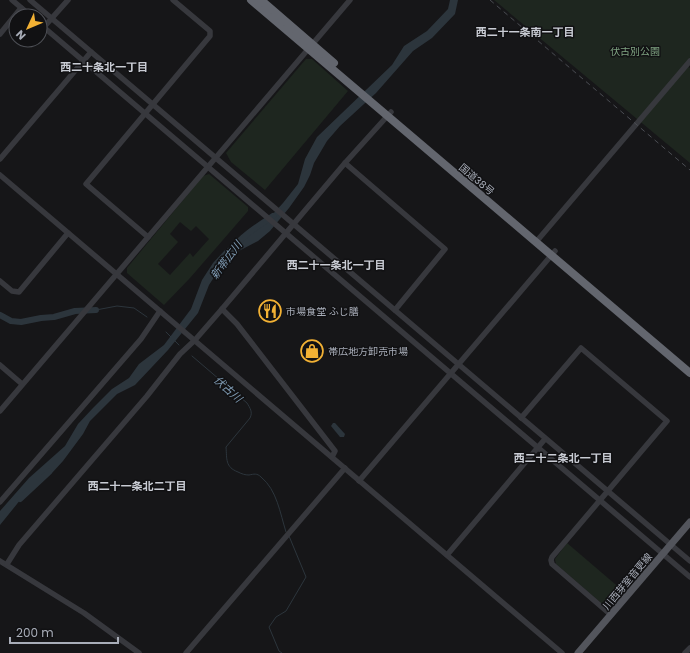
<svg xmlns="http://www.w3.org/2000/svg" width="690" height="653" font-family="Poppins,'Noto Sans JP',sans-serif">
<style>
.green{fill:#1e261f;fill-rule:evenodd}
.water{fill:#2c353c}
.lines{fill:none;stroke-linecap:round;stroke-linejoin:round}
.stream{stroke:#2c353c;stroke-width:1}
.river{stroke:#2c353c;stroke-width:6}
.minor{stroke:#37383d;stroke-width:5.5}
.major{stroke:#53555c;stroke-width:7}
.highway{stroke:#63666e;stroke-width:8}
.rail{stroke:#4a4c52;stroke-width:1;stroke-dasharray:5 4;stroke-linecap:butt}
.labels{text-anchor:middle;stroke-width:3;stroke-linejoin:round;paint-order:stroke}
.park-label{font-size:10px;fill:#7fa381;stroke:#111113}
.street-label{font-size:10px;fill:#a8adb8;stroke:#111113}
.poi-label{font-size:10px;fill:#a8adb8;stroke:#111113;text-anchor:start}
.neighbourhood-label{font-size:11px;font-weight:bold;fill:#c9ccd4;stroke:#111113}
.water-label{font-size:11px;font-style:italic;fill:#7f9bb3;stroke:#111113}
</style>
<rect width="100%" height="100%" fill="#161618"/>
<!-- green -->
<g class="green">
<path d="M 494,0 L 690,0 L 690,61 L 686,65 L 690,68 L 690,163 Z"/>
<path d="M 306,59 L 312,59 L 348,91 L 265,190 L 231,162 L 226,153 Z"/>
<path d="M 209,174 L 248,207 L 248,211 L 190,278 L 164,305 L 127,273 L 127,268 L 203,176 ZM 180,222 L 191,231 L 196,226 L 209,239 L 193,257 L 190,253 L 170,275 L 158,264 L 178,242 L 170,234 Z"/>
<path d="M 567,543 L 622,590 L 607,608 L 556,564 L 555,559 Z"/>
</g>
<!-- water -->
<g class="water">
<path d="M 450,0 L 458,0 L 455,14 L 432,38 L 413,51 L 376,93 L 340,126 L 327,141 L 314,163 L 310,175 L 304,187 L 289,208 L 270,231 L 258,241 L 237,252 L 220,268 L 209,285 L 198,313 L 168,350 L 135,385 L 117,394 L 90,421 L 83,434 L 63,461 L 52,473 L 34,483 L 0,525 L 0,511 L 29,478 L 65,446 L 78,424 L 93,408 L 112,389 L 129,378 L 139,364 L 164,345 L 191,309 L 202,280 L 213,263 L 225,250 L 261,227 L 283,203 L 298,184 L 305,159 L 317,137 L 392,65 L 404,46 L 427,31 L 448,9 Z"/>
<path d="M 333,423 L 335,423 L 345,434 L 344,437 L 340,437 L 331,426 Z"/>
</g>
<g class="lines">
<!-- stream -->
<g class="stream">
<path d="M 96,310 L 117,306 L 134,308 L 147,317"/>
<path d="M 166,332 L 171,337"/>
<path d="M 175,341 L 179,345"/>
<path d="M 192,356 L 247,403 C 250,408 253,412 250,418 L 226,447 C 227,459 225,467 238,472 C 242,474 245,475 249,475 C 254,474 257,473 261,477 C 277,490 280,513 286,532"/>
<path d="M 282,653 L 279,651 L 269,627 L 276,617 L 286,611 L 306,577 L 289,536"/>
</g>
<!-- river -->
<g class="river">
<path d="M 232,249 C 243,235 258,226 273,216"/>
<path d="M 0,315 L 11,321 L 21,322 L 41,318 L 54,317 L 75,311 L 96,310"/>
<path d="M 20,499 L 49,472"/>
</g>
<!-- minor -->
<g class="minor">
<path d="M 12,0 L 31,16"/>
<path d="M 30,0 L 690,561"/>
<path d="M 40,24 L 690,577"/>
<path d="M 44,27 L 68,0"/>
<path d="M 0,34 L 21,8"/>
<path d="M 0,159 L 91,52"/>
<path d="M 345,163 L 445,249 L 395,310"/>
<path d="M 0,175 L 562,653"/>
<path d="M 148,237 L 86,184 L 210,36 L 210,31 L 173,0"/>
<path d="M 536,242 L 690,61"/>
<path d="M 0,281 L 12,291 L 19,292 L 68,233"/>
<path d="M 222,309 L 237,324 L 335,451 L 332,457"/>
<path d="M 0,365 L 22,384"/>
<path d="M 0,411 L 350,0"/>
<path d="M 521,418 L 581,348 L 667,421 L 552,557 L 551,560 L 552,564 L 611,615"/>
<path d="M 359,481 L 555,251"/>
<path d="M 0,502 L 141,339 L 160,311"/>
<path d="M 447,555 L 545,439"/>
<path d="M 0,561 L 84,613 L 139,653"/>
<path d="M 7,564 L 19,545 L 147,396 L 180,354 L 195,340 L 222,309 L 345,163 L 391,112"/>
<path d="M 186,653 L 345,468"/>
<path d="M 685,653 L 690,648"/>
</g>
<!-- major -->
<path class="major" d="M 578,653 L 690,522"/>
<!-- highway -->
<g class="highway">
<path d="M 251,0 L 690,373"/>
<path d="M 261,0 L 334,63"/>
</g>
<!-- rail -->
<path class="rail" d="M 490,0 L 690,170"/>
</g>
<!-- icons -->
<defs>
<g id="restaurant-ring" transform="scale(1.15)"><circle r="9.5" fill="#111113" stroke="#f2b134" stroke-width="1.5"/><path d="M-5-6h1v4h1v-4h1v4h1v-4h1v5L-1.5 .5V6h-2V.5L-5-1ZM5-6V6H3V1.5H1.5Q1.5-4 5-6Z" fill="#f2b134"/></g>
<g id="shop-ring" transform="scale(1.15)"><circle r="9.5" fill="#111113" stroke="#f2b134" stroke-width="1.5"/><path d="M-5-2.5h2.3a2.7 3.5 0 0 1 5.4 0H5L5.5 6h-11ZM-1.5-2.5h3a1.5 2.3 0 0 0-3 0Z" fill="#f2b134"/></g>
</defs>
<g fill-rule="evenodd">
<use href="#restaurant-ring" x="270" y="311"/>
<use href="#shop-ring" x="312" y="351"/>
</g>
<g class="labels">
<!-- park labels -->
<g class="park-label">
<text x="635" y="55">伏古別公園</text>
</g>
<!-- street labels -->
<g class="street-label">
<text transform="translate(477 179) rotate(40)" y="4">国道38号</text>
<text transform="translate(627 581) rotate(-50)" y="4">川西芽室音更線</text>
</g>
<!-- poi labels -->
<g class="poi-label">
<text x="286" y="315">市場食堂 ふじ膳</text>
<text x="328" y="355">帯広地方卸売市場</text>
</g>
<!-- neighbourhood labels -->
<g class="neighbourhood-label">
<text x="525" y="36">西二十一条南一丁目</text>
<text x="104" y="71">西二十条北一丁目</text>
<text x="336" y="269">西二十一条北一丁目</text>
<text x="563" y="462">西二十二条北一丁目</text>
<text x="137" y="490">西二十一条北二丁目</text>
</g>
<!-- water labels -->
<g class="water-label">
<text transform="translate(226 260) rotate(-53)" y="4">新帯広川</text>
<text transform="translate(228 389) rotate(42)" y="4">伏古川</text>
</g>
</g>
<!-- north arrow -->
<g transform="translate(28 28) rotate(226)"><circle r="19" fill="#111113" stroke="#4d4f55"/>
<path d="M0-3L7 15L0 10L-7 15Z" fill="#f2b134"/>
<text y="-6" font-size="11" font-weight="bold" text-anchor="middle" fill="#a8adb8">N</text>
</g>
<!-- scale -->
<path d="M10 637v6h108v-6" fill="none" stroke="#a8adb8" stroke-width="2"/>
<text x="16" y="637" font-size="12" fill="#a8adb8" stroke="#111113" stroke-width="3" paint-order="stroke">200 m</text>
</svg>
